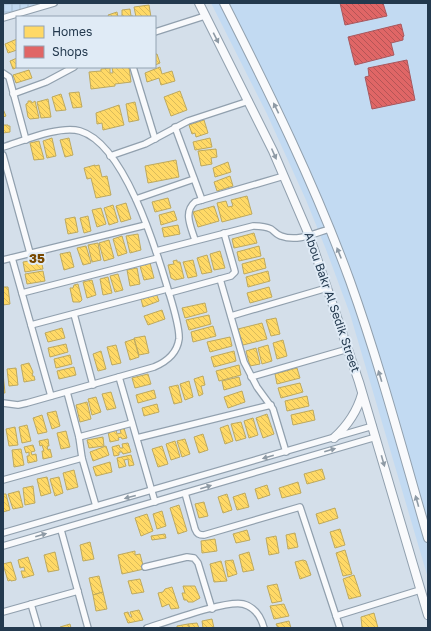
<svg xmlns="http://www.w3.org/2000/svg" width="431" height="631" font-family="'Golos Text',sans-serif">
<style>
.built{fill:#c2daf2}
.industrial{fill:url(#industrial-grid)}
.homes{fill:url(#homes-back-hatch);stroke:#bda95f}
.shops{fill:url(#shops-back-hatch);stroke:#a7585f}
.lines{fill:none;stroke-linecap:round;stroke-linejoin:round}
.minor-casing{stroke:#91a0ae;stroke-width:8}
.secondary-casing{stroke:#91a0ae;stroke-width:10}
.minor{stroke:#f9fafc;stroke-width:5.5}
.secondary{stroke:#f9fafc;stroke-width:8}
.oneway{fill:#8e9aa5}
.labels{text-anchor:middle;stroke-width:4;stroke-linejoin:round;paint-order:stroke}
.street-label{font-size:12px;fill:#23394e;stroke:#e0ebf6}
.neighbourhood-label{font-size:13px;font-weight:bold;fill:#794900;stroke:#e0ebf6}
</style>
<defs>
<pattern id="industrial-grid" width="8" height="8" patternUnits="userSpaceOnUse"><rect width="8" height="8" fill="#c2daf2"/><path d="M0 4h8M4 0v8" fill="none" stroke="#a6bcd1"/></pattern>
<pattern id="homes-back-hatch" width="6" height="6" patternUnits="userSpaceOnUse"><rect width="6" height="6" fill="#ffd966"/><path d="M-1 5l2 2M0 0l6 6M5-1l2 2" fill="none" stroke="#dabb5a"/></pattern>
<pattern id="shops-back-hatch" width="6" height="6" patternUnits="userSpaceOnUse"><rect width="6" height="6" fill="#e06666"/><path d="M-1 5l2 2M0 0l6 6M5-1l2 2" fill="none" stroke="#b55556"/></pattern>
</defs>
<rect width="100%" height="100%" fill="#d4dfea"/>
<!-- built -->
<path class="built" d="M 211,3 L 428,3 L 428,578 L 350,314 L 327,252 L 306,200 L 267,114 Z"/>
<!-- industrial -->
<path class="industrial" d="M 3,3 L 41,3 L 3,14 Z"/>
<!-- homes -->
<g class="homes">
<path d="M 149,5 L 151,17 L 136,17 L 134,7 Z"/>
<path d="M 130,9 L 131,16 L 133,16 L 133,17 L 122,17 L 122,10 Z"/>
<path d="M 117,12 L 118,17 L 109,17 L 108,15 Z"/>
<path d="M 17,39 L 17,50 L 8,53 L 5,44 Z"/>
<path d="M 155,54 L 157,54 L 160,63 L 155,65 Z"/>
<path d="M 17,58 L 18,67 L 13,69 L 10,61 Z"/>
<path d="M 112,67 L 129,67 L 131,82 L 115,84 L 115,86 L 91,89 L 89,72 L 101,71 L 101,69 L 110,68 L 110,73 L 113,73 Z"/>
<path d="M 160,67 L 162,74 L 172,71 L 175,81 L 161,85 L 159,78 L 147,82 L 145,73 Z"/>
<path d="M 29,70 L 32,78 L 16,83 L 13,75 Z"/>
<path d="M 180,91 L 187,110 L 171,116 L 164,97 Z"/>
<path d="M 79,92 L 82,107 L 73,108 L 69,93 Z"/>
<path d="M 61,94 L 66,110 L 56,111 L 52,97 Z"/>
<path d="M 48,99 L 51,117 L 41,118 L 37,102 Z"/>
<path d="M 28,101 L 31,101 L 32,103 L 35,101 L 39,118 L 30,119 L 28,117 L 26,106 L 26,104 L 28,103 Z"/>
<path d="M 135,102 L 139,120 L 129,122 L 126,104 Z"/>
<path d="M 119,105 L 124,125 L 103,130 L 102,123 L 97,124 L 96,113 Z"/>
<path d="M 3,109 L 6,116 L 3,117 Z"/>
<path d="M 204,120 L 208,133 L 196,137 L 195,133 L 192,134 L 189,125 Z"/>
<path d="M 3,125 L 8,125 L 8,126 L 10,126 L 10,132 L 3,133 Z"/>
<path d="M 52,138 L 56,156 L 47,158 L 43,141 Z"/>
<path d="M 69,138 L 73,155 L 65,157 L 60,140 Z"/>
<path d="M 210,138 L 212,147 L 195,150 L 193,142 Z"/>
<path d="M 39,141 L 44,159 L 34,160 L 30,143 Z"/>
<path d="M 216,149 L 217,157 L 211,158 L 212,164 L 201,166 L 198,151 Z"/>
<path d="M 176,160 L 179,177 L 148,183 L 145,166 Z"/>
<path d="M 228,162 L 231,172 L 215,177 L 213,168 Z"/>
<path d="M 95,165 L 95,166 L 99,165 L 102,177 L 107,176 L 111,195 L 96,198 L 91,178 L 87,179 L 84,168 Z"/>
<path d="M 230,176 L 233,186 L 217,191 L 214,182 Z"/>
<path d="M 247,196 L 252,214 L 222,222 L 217,203 L 226,201 L 228,207 L 233,206 L 231,200 Z"/>
<path d="M 168,198 L 171,208 L 155,212 L 152,202 Z"/>
<path d="M 126,203 L 131,219 L 121,222 L 116,206 Z"/>
<path d="M 113,205 L 118,222 L 109,225 L 104,208 Z"/>
<path d="M 214,206 L 219,221 L 198,227 L 193,212 Z"/>
<path d="M 101,208 L 106,224 L 97,227 L 92,210 Z"/>
<path d="M 174,211 L 177,220 L 161,225 L 159,215 Z"/>
<path d="M 88,216 L 91,231 L 84,233 L 80,218 Z"/>
<path d="M 75,217 L 78,232 L 68,234 L 65,219 Z"/>
<path d="M 178,225 L 180,234 L 164,237 L 162,228 Z"/>
<path d="M 254,233 L 257,243 L 234,248 L 232,239 Z"/>
<path d="M 138,234 L 141,250 L 130,253 L 126,236 Z"/>
<path d="M 122,236 L 127,253 L 118,256 L 113,239 Z"/>
<path d="M 109,240 L 114,258 L 104,261 L 99,243 Z"/>
<path d="M 98,243 L 101,260 L 92,262 L 88,245 Z"/>
<path d="M 86,246 L 91,263 L 83,265 L 77,248 Z"/>
<path d="M 259,246 L 261,256 L 239,261 L 237,252 Z"/>
<path d="M 220,251 L 225,268 L 214,270 L 210,254 Z"/>
<path d="M 70,252 L 74,267 L 64,270 L 60,254 Z"/>
<path d="M 207,255 L 212,272 L 202,274 L 197,258 Z"/>
<path d="M 264,258 L 266,268 L 244,274 L 242,264 Z"/>
<path d="M 41,259 L 43,269 L 25,272 L 23,262 Z"/>
<path d="M 177,260 L 177,262 L 180,262 L 184,278 L 175,280 L 171,278 L 168,265 L 174,264 L 173,261 Z"/>
<path d="M 193,260 L 197,276 L 188,278 L 183,262 Z"/>
<path d="M 150,263 L 154,278 L 144,280 L 140,266 Z"/>
<path d="M 137,268 L 140,284 L 130,286 L 127,270 Z"/>
<path d="M 43,271 L 45,281 L 27,284 L 25,274 Z"/>
<path d="M 268,271 L 270,281 L 248,287 L 246,277 Z"/>
<path d="M 118,274 L 123,290 L 115,292 L 110,276 Z"/>
<path d="M 108,277 L 112,293 L 103,295 L 100,279 Z"/>
<path d="M 92,280 L 96,295 L 87,298 L 83,282 Z"/>
<path d="M 78,284 L 82,300 L 80,302 L 73,302 L 70,288 L 73,288 L 74,285 Z"/>
<path d="M 3,287 L 8,287 L 10,304 L 3,305 Z"/>
<path d="M 269,287 L 272,297 L 250,303 L 247,293 Z"/>
<path d="M 156,293 L 159,301 L 143,307 L 141,299 Z"/>
<path d="M 205,303 L 207,312 L 185,318 L 182,308 Z"/>
<path d="M 162,310 L 165,319 L 148,325 L 144,316 Z"/>
<path d="M 209,315 L 211,324 L 189,330 L 186,320 Z"/>
<path d="M 276,318 L 280,334 L 271,336 L 266,320 Z"/>
<path d="M 262,323 L 267,339 L 243,345 L 238,329 Z"/>
<path d="M 213,326 L 216,336 L 193,342 L 191,332 Z"/>
<path d="M 62,328 L 65,338 L 48,342 L 45,333 Z"/>
<path d="M 145,336 L 149,353 L 139,355 L 134,338 Z"/>
<path d="M 230,337 L 232,346 L 210,352 L 207,342 Z"/>
<path d="M 134,339 L 139,357 L 130,360 L 125,342 Z"/>
<path d="M 283,340 L 287,356 L 277,359 L 273,343 Z"/>
<path d="M 66,344 L 68,352 L 50,357 L 48,348 Z"/>
<path d="M 116,345 L 121,363 L 112,365 L 107,347 Z"/>
<path d="M 268,345 L 272,361 L 262,364 L 258,348 Z"/>
<path d="M 256,348 L 260,364 L 250,366 L 246,351 Z"/>
<path d="M 101,351 L 106,369 L 98,371 L 93,354 Z"/>
<path d="M 234,351 L 236,361 L 214,367 L 211,357 Z"/>
<path d="M 70,355 L 72,364 L 56,368 L 54,359 Z"/>
<path d="M 29,363 L 33,372 L 32,376 L 34,376 L 35,380 L 24,382 L 21,365 Z"/>
<path d="M 239,365 L 241,375 L 219,381 L 216,371 Z"/>
<path d="M 74,367 L 76,375 L 59,379 L 57,371 Z"/>
<path d="M 16,368 L 18,385 L 9,386 L 7,369 Z"/>
<path d="M 297,368 L 300,378 L 277,384 L 275,374 Z"/>
<path d="M 3,373 L 5,393 L 3,393 Z"/>
<path d="M 148,374 L 151,384 L 135,388 L 132,378 Z"/>
<path d="M 203,376 L 205,385 L 201,386 L 203,394 L 199,396 L 194,379 Z"/>
<path d="M 239,377 L 241,385 L 224,390 L 222,381 Z"/>
<path d="M 189,381 L 193,397 L 185,400 L 180,384 Z"/>
<path d="M 300,383 L 303,392 L 281,398 L 278,388 Z"/>
<path d="M 178,385 L 182,402 L 174,404 L 169,387 Z"/>
<path d="M 154,390 L 156,398 L 138,403 L 136,395 Z"/>
<path d="M 242,391 L 245,402 L 228,408 L 224,397 Z"/>
<path d="M 111,392 L 116,408 L 107,410 L 102,394 Z"/>
<path d="M 307,396 L 309,406 L 287,411 L 285,401 Z"/>
<path d="M 96,397 L 101,412 L 92,415 L 88,399 Z"/>
<path d="M 87,402 L 91,419 L 80,422 L 76,405 Z"/>
<path d="M 157,404 L 159,412 L 144,416 L 142,408 Z"/>
<path d="M 313,410 L 315,420 L 293,425 L 291,415 Z"/>
<path d="M 56,411 L 60,426 L 52,429 L 47,413 Z"/>
<path d="M 267,414 L 274,434 L 263,438 L 256,418 Z"/>
<path d="M 42,415 L 47,432 L 38,434 L 33,418 Z"/>
<path d="M 253,418 L 258,435 L 249,438 L 244,421 Z"/>
<path d="M 241,422 L 246,438 L 236,441 L 231,424 Z"/>
<path d="M 27,425 L 31,441 L 22,443 L 19,427 Z"/>
<path d="M 228,425 L 233,441 L 225,444 L 220,428 Z"/>
<path d="M 15,427 L 18,445 L 9,446 L 6,429 Z"/>
<path d="M 124,428 L 127,438 L 122,439 L 121,437 L 118,438 L 119,440 L 110,442 L 108,432 L 116,430 L 117,434 L 121,433 L 120,429 Z"/>
<path d="M 66,431 L 70,447 L 61,449 L 57,433 Z"/>
<path d="M 203,434 L 208,450 L 199,453 L 194,437 Z"/>
<path d="M 103,437 L 104,446 L 89,448 L 87,440 Z"/>
<path d="M 48,439 L 49,446 L 47,446 L 48,450 L 50,449 L 52,457 L 43,459 L 42,451 L 44,451 L 42,445 L 40,446 L 39,441 Z"/>
<path d="M 185,439 L 190,454 L 182,457 L 177,441 Z"/>
<path d="M 175,441 L 180,457 L 171,460 L 166,444 Z"/>
<path d="M 128,443 L 131,452 L 123,454 L 122,452 L 119,452 L 119,455 L 114,456 L 112,447 L 119,445 L 120,448 L 123,448 L 122,444 Z"/>
<path d="M 33,445 L 35,451 L 31,452 L 32,455 L 36,454 L 37,461 L 28,463 L 27,456 L 29,456 L 29,452 L 26,453 L 24,447 Z"/>
<path d="M 106,446 L 109,455 L 93,461 L 90,452 Z"/>
<path d="M 162,446 L 168,464 L 158,467 L 152,449 Z"/>
<path d="M 21,449 L 24,465 L 14,467 L 12,450 Z"/>
<path d="M 131,455 L 134,465 L 129,466 L 128,459 L 124,460 L 126,466 L 119,468 L 117,458 Z"/>
<path d="M 110,462 L 112,472 L 96,476 L 93,467 Z"/>
<path d="M 322,469 L 325,479 L 307,484 L 304,474 Z"/>
<path d="M 74,470 L 78,487 L 67,490 L 63,473 Z"/>
<path d="M 47,477 L 51,493 L 41,496 L 37,479 Z"/>
<path d="M 59,477 L 63,493 L 55,496 L 50,479 Z"/>
<path d="M 298,482 L 301,493 L 282,498 L 279,488 Z"/>
<path d="M 267,485 L 270,495 L 258,499 L 255,489 Z"/>
<path d="M 33,486 L 35,503 L 25,505 L 23,488 Z"/>
<path d="M 19,491 L 23,507 L 13,509 L 8,494 Z"/>
<path d="M 245,493 L 249,507 L 237,510 L 233,497 Z"/>
<path d="M 3,494 L 6,494 L 10,510 L 3,512 Z"/>
<path d="M 227,494 L 232,510 L 223,513 L 218,497 Z"/>
<path d="M 204,502 L 208,516 L 199,518 L 195,504 Z"/>
<path d="M 179,505 L 187,531 L 178,534 L 170,508 Z"/>
<path d="M 335,508 L 338,518 L 319,524 L 316,514 Z"/>
<path d="M 162,511 L 166,526 L 157,529 L 153,514 Z"/>
<path d="M 147,514 L 153,531 L 141,536 L 135,518 Z"/>
<path d="M 340,529 L 345,545 L 335,548 L 330,532 Z"/>
<path d="M 247,530 L 250,540 L 236,543 L 233,534 Z"/>
<path d="M 295,533 L 298,547 L 288,549 L 286,535 Z"/>
<path d="M 165,534 L 166,538 L 152,540 L 151,536 Z"/>
<path d="M 276,536 L 279,553 L 269,555 L 266,538 Z"/>
<path d="M 215,539 L 217,551 L 202,553 L 201,541 Z"/>
<path d="M 90,542 L 94,559 L 83,561 L 80,545 Z"/>
<path d="M 345,550 L 352,574 L 343,576 L 336,553 Z"/>
<path d="M 135,551 L 135,555 L 140,554 L 144,569 L 122,574 L 118,555 Z"/>
<path d="M 55,552 L 59,570 L 48,572 L 44,555 Z"/>
<path d="M 249,552 L 254,570 L 243,572 L 239,555 Z"/>
<path d="M 28,557 L 34,575 L 23,578 L 21,571 L 25,571 L 24,567 L 20,568 L 18,560 Z"/>
<path d="M 233,560 L 237,574 L 228,577 L 225,561 Z"/>
<path d="M 303,560 L 306,561 L 311,575 L 300,579 L 295,562 Z"/>
<path d="M 221,561 L 227,581 L 214,582 L 210,564 Z"/>
<path d="M 11,562 L 16,578 L 16,580 L 11,581 L 11,580 L 8,581 L 3,564 Z"/>
<path d="M 354,575 L 361,596 L 349,599 L 343,579 Z"/>
<path d="M 99,576 L 103,592 L 93,595 L 89,578 Z"/>
<path d="M 140,579 L 144,592 L 132,594 L 128,581 Z"/>
<path d="M 277,584 L 282,601 L 272,603 L 267,586 Z"/>
<path d="M 183,586 L 195,586 L 200,598 L 193,602 L 188,602 L 187,600 L 184,600 L 182,593 L 185,593 Z"/>
<path d="M 172,587 L 179,608 L 171,609 L 169,604 L 162,607 L 158,593 L 163,592 L 165,589 Z"/>
<path d="M 103,592 L 107,609 L 96,611 L 93,595 Z"/>
<path d="M 284,604 L 289,616 L 274,619 L 270,606 Z"/>
<path d="M 139,610 L 143,620 L 128,623 L 124,613 L 128,612 L 130,617 L 132,617 L 130,612 Z"/>
<path d="M 374,613 L 378,628 L 362,628 L 361,617 Z"/>
<path d="M 212,619 L 214,628 L 203,628 L 202,621 Z"/>
<path d="M 289,621 L 291,628 L 278,628 L 276,624 Z"/>
<path d="M 197,623 L 199,628 L 190,628 L 188,624 Z"/>
<path d="M 70,624 L 71,628 L 60,628 L 60,627 Z"/>
<path d="M 188,624 L 190,628 L 177,628 L 177,626 Z"/>
</g>
<!-- shops -->
<g class="shops">
<path d="M 340,3 L 383,3 L 387,16 L 345,25 Z"/>
<path d="M 401,24 L 404,36 L 403,37 L 403,40 L 391,43 L 394,55 L 355,65 L 348,37 Z"/>
<path d="M 407,60 L 415,100 L 372,109 L 365,77 L 369,76 L 368,68 Z"/>
</g>
<g class="lines">
<!-- minor casing -->
<g class="minor-casing">
<g id="minor">
<path d="M 3,18 L 54,3"/>
<path d="M 155,32 L 205,16"/>
<path d="M 133,67 L 155,139"/>
<path d="M 3,73 L 9,77 L 26,140"/>
<path d="M 13,94 L 46,82 L 74,67"/>
<path d="M 175,127 L 202,200"/>
<path d="M 3,147 C 23,141 60,125 80,131 C 124,144 155,246 167,286 C 171,300 180,326 179,339 C 177,354 166,362 154,367 L 27,403 L 18,405 L 3,403"/>
<path d="M 3,155 L 30,253"/>
<path d="M 110,156 L 145,144 L 188,121 L 249,101"/>
<path d="M 136,199 L 194,179"/>
<path d="M 195,240 C 191,227 183,212 195,202 L 284,176"/>
<path d="M 156,251 L 253,226 C 259,226 265,226 271,229 C 274,231 277,235 281,236 C 297,242 313,234 329,229"/>
<path d="M 12,258 L 51,396"/>
<path d="M 3,260 L 146,225"/>
<path d="M 220,279 L 244,362 L 257,387 L 273,409 L 286,452"/>
<path d="M 22,293 L 158,258"/>
<path d="M 169,293 L 231,276 L 235,272 L 234,268 L 224,233"/>
<path d="M 74,314 L 93,385"/>
<path d="M 231,316 L 327,288"/>
<path d="M 31,325 L 167,289"/>
<path d="M 119,377 L 155,502"/>
<path d="M 251,377 L 348,349"/>
<path d="M 67,392 L 79,437 L 82,458 L 96,506"/>
<path d="M 79,437 L 132,423"/>
<path d="M 137,438 L 271,405"/>
<path d="M 3,480 L 82,458"/>
<path d="M 185,493 L 195,529 C 197,534 199,535 204,535 L 300,507 L 340,628"/>
<path d="M 61,530 L 88,628"/>
<path d="M 3,533 L 373,426"/>
<path d="M 3,546 L 376,437"/>
<path d="M 145,567 L 187,557 L 194,558 L 198,563 L 212,609"/>
<path d="M 31,604 L 38,628"/>
<path d="M 3,612 L 78,591"/>
<path d="M 336,616 L 420,590"/>
<path d="M 147,628 C 167,622 226,600 243,604 C 255,607 261,617 264,628"/>
</g>
</g>
<!-- secondary casing -->
<g class="secondary-casing">
<g id="secondary">
<path d="M 199,3 L 273,151 L 309,235 L 359,382 L 428,615"/>
<path d="M 224,3 C 270,94 315,185 350,281 C 380,365 403,452 428,538"/>
<path d="M 334,438 C 348,425 357,412 362,394"/>
</g>
</g>
<!-- minor -->
<use href="#minor" class="minor"/>
<!-- secondary -->
<use href="#secondary" class="secondary"/>
</g>
<!-- one-way arrows -->
<defs><path id="oneway-solid" d="M-6-.8H1V-3.2L6.5 0L1 3.2V.8H-6Z"/></defs>
<g class="oneway">
<use href="#oneway-solid" transform="translate(216 38) rotate(63)"/>
<use href="#oneway-solid" transform="translate(276 108) rotate(-116)"/>
<use href="#oneway-solid" transform="translate(274 154) rotate(66)"/>
<use href="#oneway-solid" transform="translate(339 253) rotate(-112)"/>
<use href="#oneway-solid" transform="translate(380 376) rotate(-107)"/>
<use href="#oneway-solid" transform="translate(330 450) rotate(-16)"/>
<use href="#oneway-solid" transform="translate(268 457) rotate(164)"/>
<use href="#oneway-solid" transform="translate(383 461) rotate(74)"/>
<use href="#oneway-solid" transform="translate(206 487) rotate(-17)"/>
<use href="#oneway-solid" transform="translate(130 497) rotate(165)"/>
<use href="#oneway-solid" transform="translate(417 501) rotate(-106)"/>
<use href="#oneway-solid" transform="translate(41 535) rotate(-16)"/>
</g>
<g class="labels">
<!-- street labels -->
<g class="street-label">
<text transform="translate(332 302) rotate(71)" y="4">Abou Bakr Al Sedik Street</text>
</g>
<!-- neighbourhood labels -->
<g class="neighbourhood-label">
<text x="37" y="263">35</text>
</g>
</g>
<!-- border -->
<rect width="431" height="631" fill="none" stroke="#23394e" stroke-width="8"/>
<!-- legend -->
<rect x="16" y="16" width="140" height="52" fill="#e0ebf6" stroke="#94a4b3"/>
<rect x="24" y="26" width="20" height="12" fill="#ffd966" stroke="#94a4b3"/>
<text x="52" y="36" font-size="12" fill="#23394e">Homes</text>
<rect x="24" y="46" width="20" height="12" fill="#e06666" stroke="#94a4b3"/>
<text x="52" y="56" font-size="12" fill="#23394e">Shops</text>
</svg>
